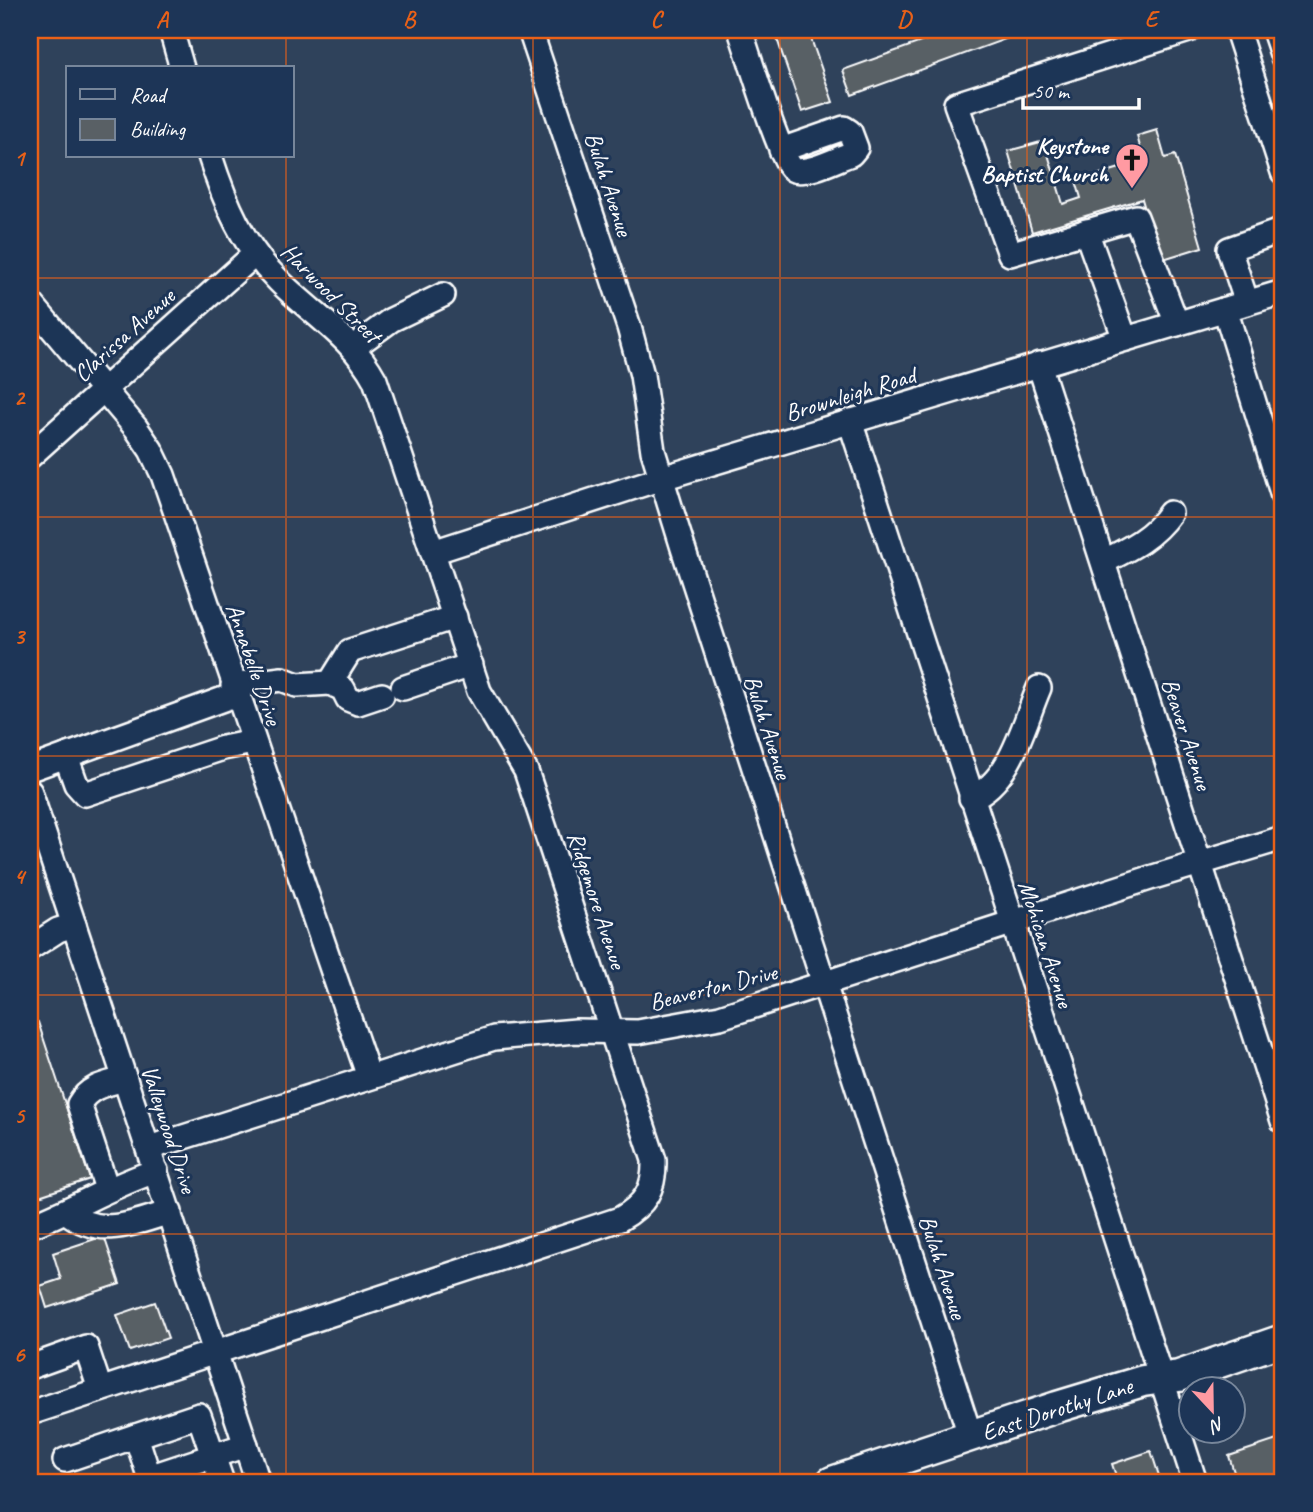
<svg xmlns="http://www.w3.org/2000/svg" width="1313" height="1512" font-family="Caveat,sans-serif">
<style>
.building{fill:#596065;stroke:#fff;stroke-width:2}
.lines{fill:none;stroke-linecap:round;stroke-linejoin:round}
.minor-casing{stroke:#fff;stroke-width:28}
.major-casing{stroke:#fff;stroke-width:35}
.minor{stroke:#1d3557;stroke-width:23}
.major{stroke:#1d3557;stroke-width:30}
.grid{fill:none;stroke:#e96118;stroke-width:2;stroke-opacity:0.55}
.labels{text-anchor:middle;stroke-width:6;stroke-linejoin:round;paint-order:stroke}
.poi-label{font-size:24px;font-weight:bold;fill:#fff;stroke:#1d3557;text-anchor:end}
.street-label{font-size:24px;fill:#fff;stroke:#1d3557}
.neatline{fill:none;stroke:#e96118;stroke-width:2.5}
.grid-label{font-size:23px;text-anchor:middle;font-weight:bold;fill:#e96118}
</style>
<rect width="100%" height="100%" fill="#2f425b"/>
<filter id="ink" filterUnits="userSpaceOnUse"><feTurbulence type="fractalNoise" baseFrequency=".0143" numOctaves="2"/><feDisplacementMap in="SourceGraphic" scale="14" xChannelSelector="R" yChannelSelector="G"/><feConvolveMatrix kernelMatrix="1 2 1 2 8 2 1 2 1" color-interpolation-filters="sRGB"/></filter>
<g filter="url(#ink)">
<!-- building -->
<g class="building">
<path d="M 774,30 L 808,30 L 833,102 L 802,112 Z"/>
<path d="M 954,30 L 1030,30 L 852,95 L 843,70 Z"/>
<path d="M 1157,130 L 1165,158 L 1175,155 L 1202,247 L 1160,260 L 1142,199 L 1032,232 L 1008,151 L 1044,141 L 1063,204 L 1081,198 L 1076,181 L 1144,161 L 1137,136 Z"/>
<path d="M 38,1022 L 90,1179 L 30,1199 L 30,1025 Z"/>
<path d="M 104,1236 L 120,1284 L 47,1308 L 40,1286 L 61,1279 L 53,1253 Z"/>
<path d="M 155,1302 L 168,1338 L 130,1351 L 117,1315 Z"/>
<path d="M 1283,1438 L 1283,1474 L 1257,1482 L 1237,1482 L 1229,1456 Z"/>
<path d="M 1151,1451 L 1161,1482 L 1118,1482 L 1112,1464 Z"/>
</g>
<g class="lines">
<!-- minor casing -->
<g class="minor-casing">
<g id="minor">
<path d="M 171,30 L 182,68"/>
<path d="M 530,30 L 629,327 L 642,375 L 653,451 L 683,548 L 971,1438"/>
<path d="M 740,30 C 747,49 782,167 794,170 C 810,174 836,159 851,154 L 856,148 L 850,132 L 844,128 L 781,150"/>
<path d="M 1237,30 L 1283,172"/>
<path d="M 1274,30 L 1283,57"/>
<path d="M 1086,231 L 1125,339"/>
<path d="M 30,302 L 136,428 L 151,450 L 163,475 L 369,1077"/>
<path d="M 1247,303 L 1229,249 L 1283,230"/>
<path d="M 1225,309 L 1283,496"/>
<path d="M 1177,324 L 1136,217 L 1010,254 L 956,104 L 1189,30"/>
<path d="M 354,347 L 391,320 L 443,295"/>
<path d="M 1039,364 L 1283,1121"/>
<path d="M 850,421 L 1195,1482"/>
<path d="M 30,456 L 255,254"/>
<path d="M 433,552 L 662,478 L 1283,292"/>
<path d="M 1105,561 C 1131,548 1153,537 1170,513"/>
<path d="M 330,683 L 350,651 L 455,617"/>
<path d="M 233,685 L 282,679 L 297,685 L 330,683 L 343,689 L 348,699 L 358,703 L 382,695"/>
<path d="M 403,688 L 471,665"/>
<path d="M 66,756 L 76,784 L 85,794 L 223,748 L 253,742"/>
<path d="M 30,769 L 237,694"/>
<path d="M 30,792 L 258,1482"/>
<path d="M 971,798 C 1011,782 1023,725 1039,688"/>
<path d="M 30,948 L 58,930 L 74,925"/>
<path d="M 149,1148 L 494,1038 L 576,1031 L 638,1032 L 720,1017 L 1150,878 L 1283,838"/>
<path d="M 107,1189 L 79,1104 C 89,1086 106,1084 125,1079"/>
<path d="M 67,1212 C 100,1239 133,1223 170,1212"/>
<path d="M 30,1226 C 74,1209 112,1185 156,1171"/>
<path d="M 30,1367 L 86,1347 L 100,1389"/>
<path d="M 30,1413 L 620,1219 C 645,1205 655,1189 654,1160 L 526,771 L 479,691 L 375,380 C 352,337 313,315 279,281 C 243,246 225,203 210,156"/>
<path d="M 136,1436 L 199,1415 L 222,1482"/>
<path d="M 65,1460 L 136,1436 L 151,1482"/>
<path d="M 149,1477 L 246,1445"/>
</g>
</g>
<!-- major casing -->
<g class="major-casing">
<path id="major" d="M 832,1482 L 1057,1407 L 1143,1381 L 1179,1376 L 1283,1340"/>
</g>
<!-- minor -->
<use href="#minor" class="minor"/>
<!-- major -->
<use href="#major" class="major"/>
</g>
</g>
<!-- grid -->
<path class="grid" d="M 286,30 L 286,68M 533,30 L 533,1482M 780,30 L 780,1482M 1027,30 L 1027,1482M 286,156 L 286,1482M 30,278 L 1283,278M 30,517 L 1283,517M 30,756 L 1283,756M 30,995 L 1283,995M 30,1234 L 1283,1234"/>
<!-- icons -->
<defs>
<g id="church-pin" transform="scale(1.75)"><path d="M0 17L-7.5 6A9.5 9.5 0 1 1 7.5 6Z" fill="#ff9aa2" stroke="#1d3557"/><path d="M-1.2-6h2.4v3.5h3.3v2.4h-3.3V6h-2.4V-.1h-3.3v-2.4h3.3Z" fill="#111"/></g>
</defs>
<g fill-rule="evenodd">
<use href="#church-pin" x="1132" y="160"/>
</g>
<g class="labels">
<!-- poi labels -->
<g class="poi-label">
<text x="1108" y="154">Keystone<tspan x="1108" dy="28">Baptist Church</tspan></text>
</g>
<!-- street labels -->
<g class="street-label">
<text transform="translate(609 184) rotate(72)" y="8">Bulah Avenue</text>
<text transform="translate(331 293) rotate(45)" y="8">Harwood Street</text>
<text transform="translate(124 335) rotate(-42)" y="8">Clarissa Avenue</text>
<text transform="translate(850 394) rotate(-17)" y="8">Brownleigh Road</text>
<text transform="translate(254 664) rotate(71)" y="8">Annabelle Drive</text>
<text transform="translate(768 727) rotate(72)" y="8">Bulah Avenue</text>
<text transform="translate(1187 734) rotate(72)" y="8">Beaver Avenue</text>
<text transform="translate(597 900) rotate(72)" y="8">Ridgemore Avenue</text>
<text transform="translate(1046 944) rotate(72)" y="8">Mohican Avenue</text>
<text transform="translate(713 987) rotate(-14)" y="8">Beaverton Drive</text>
<text transform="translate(169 1129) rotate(72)" y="8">Valleywood Drive</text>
<text transform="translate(943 1267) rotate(72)" y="8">Bulah Avenue</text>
<text transform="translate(1057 1409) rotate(-18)" y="8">East Dorothy Lane</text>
</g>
</g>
<!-- margin -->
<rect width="1313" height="1512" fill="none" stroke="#1d3557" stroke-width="77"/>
<!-- legend -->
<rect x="66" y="66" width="228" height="91" fill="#1d3557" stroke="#77869a" stroke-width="2"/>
<rect x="80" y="89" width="35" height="10" fill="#1d3557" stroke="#77869a" stroke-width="2"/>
<text x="130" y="102" font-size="21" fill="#ffffff">Road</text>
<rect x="80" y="119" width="35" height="21" fill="#596065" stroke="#77869a" stroke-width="2"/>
<text x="130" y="136" font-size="21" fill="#ffffff">Building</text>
<!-- north arrow -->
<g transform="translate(1212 1410) rotate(158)"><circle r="33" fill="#1d3557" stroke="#77869a" stroke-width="2"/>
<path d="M0-5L12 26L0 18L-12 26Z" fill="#ff9aa2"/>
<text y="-10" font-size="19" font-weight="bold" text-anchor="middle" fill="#ffffff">N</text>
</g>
<!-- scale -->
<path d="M1023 98v10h116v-10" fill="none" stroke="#ffffff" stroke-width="3.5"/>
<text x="1033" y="98" font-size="21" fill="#ffffff" stroke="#1d3557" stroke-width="5" paint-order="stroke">50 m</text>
<rect x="38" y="38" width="1236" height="1436" class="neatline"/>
<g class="grid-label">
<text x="162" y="27">A</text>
<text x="409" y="27">B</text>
<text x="656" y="27">C</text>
<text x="904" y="27">D</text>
<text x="1151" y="27">E</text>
<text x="19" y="166">1</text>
<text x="19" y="405">2</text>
<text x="19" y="644">3</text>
<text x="19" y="884">4</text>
<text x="19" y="1123">5</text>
<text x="19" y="1362">6</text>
</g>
</svg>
